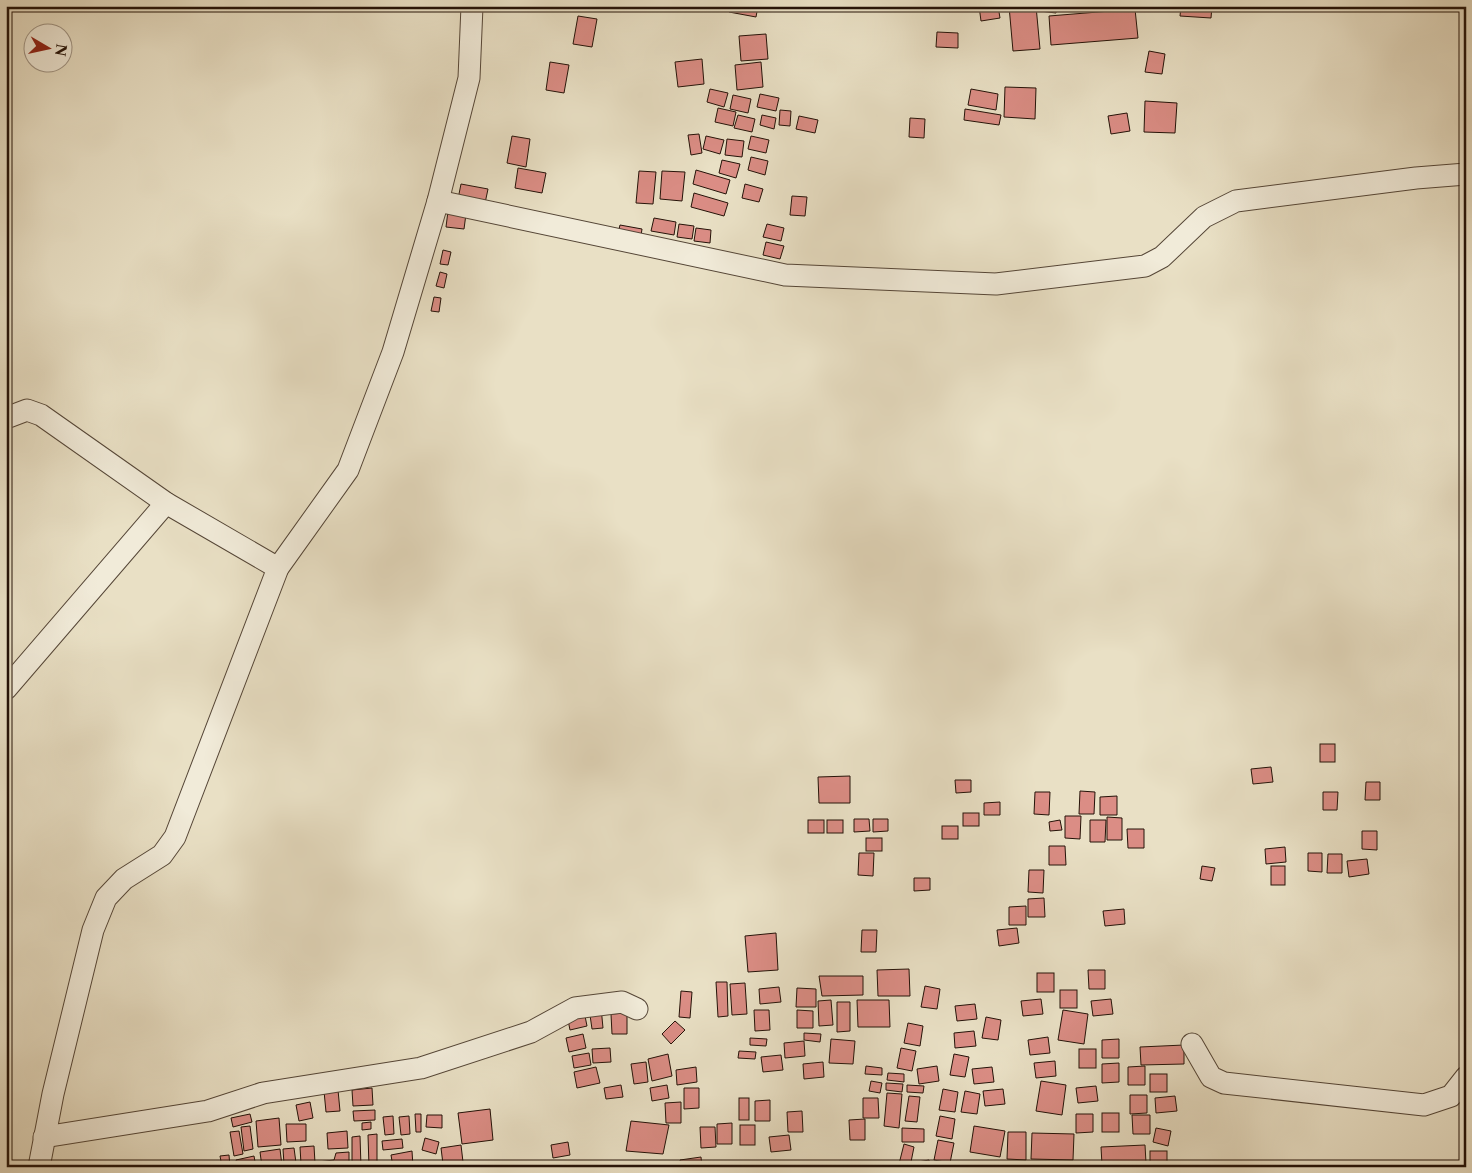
<svg xmlns="http://www.w3.org/2000/svg" width="1472" height="1173" font-family="'Libre Caslon Text',serif">
<style>
.building{fill:#db8d85;stroke:#241208}
.lines{fill:none;stroke-linecap:round;stroke-linejoin:round}
.minor-casing{stroke:#554637;stroke-width:23}
.minor{stroke:#f1ebd9;stroke-width:21}
</style>
<rect width="100%" height="100%" fill="#e9e0c5"/>
<filter id="stains"><feTurbulence type="fractalNoise" baseFrequency=".004" numOctaves="4"/><feColorMatrix values="0 0 0 0 .2 0 0 0 0 .09 0 0 0 0 .02 0 0 0 .5 -.17"/></filter>
<radialGradient id="worn" r=".72"><stop offset=".6" stop-color="#630" stop-opacity="0"/><stop offset="1" stop-color="#630" stop-opacity=".3"/></radialGradient>
<!-- building -->
<g class="building">
<path d="M 730,6 L 758,6 L 756,17 L 729,12 Z"/>
<path d="M 979,6 L 998,6 L 1000,18 L 981,21 Z"/>
<path d="M 1009,6 L 1036,6 L 1040,49 L 1013,51 Z"/>
<path d="M 1040,6 L 1057,6 L 1056,13 L 1040,11 Z"/>
<path d="M 1181,6 L 1212,6 L 1211,18 L 1180,16 Z"/>
<path d="M 1135,9 L 1138,38 L 1051,45 L 1049,16 Z"/>
<path d="M 578,16 L 597,19 L 592,47 L 573,44 Z"/>
<path d="M 937,32 L 958,33 L 958,48 L 936,47 Z"/>
<path d="M 766,34 L 768,59 L 741,61 L 739,36 Z"/>
<path d="M 1149,51 L 1165,54 L 1162,74 L 1145,72 Z"/>
<path d="M 702,59 L 704,84 L 678,87 L 675,62 Z"/>
<path d="M 550,62 L 569,65 L 564,93 L 546,90 Z"/>
<path d="M 761,62 L 763,87 L 737,90 L 735,65 Z"/>
<path d="M 1005,87 L 1036,88 L 1035,119 L 1004,117 Z"/>
<path d="M 710,89 L 728,93 L 724,107 L 707,102 Z"/>
<path d="M 971,89 L 998,94 L 996,110 L 968,105 Z"/>
<path d="M 760,94 L 779,98 L 776,111 L 757,107 Z"/>
<path d="M 733,95 L 751,99 L 748,113 L 730,109 Z"/>
<path d="M 1145,101 L 1177,103 L 1175,133 L 1144,132 Z"/>
<path d="M 718,108 L 736,112 L 733,126 L 715,122 Z"/>
<path d="M 965,109 L 1001,115 L 999,125 L 964,120 Z"/>
<path d="M 780,110 L 791,111 L 790,126 L 779,125 Z"/>
<path d="M 1127,113 L 1130,131 L 1111,134 L 1108,116 Z"/>
<path d="M 738,115 L 755,119 L 752,132 L 734,128 Z"/>
<path d="M 762,115 L 776,118 L 774,129 L 760,125 Z"/>
<path d="M 799,116 L 818,120 L 815,133 L 796,129 Z"/>
<path d="M 910,118 L 925,119 L 924,138 L 909,137 Z"/>
<path d="M 699,134 L 702,153 L 691,155 L 688,135 Z"/>
<path d="M 512,136 L 530,139 L 526,167 L 507,163 Z"/>
<path d="M 706,136 L 724,140 L 720,154 L 703,149 Z"/>
<path d="M 751,136 L 769,140 L 766,153 L 748,149 Z"/>
<path d="M 727,139 L 744,141 L 742,157 L 725,155 Z"/>
<path d="M 751,157 L 768,161 L 765,175 L 748,170 Z"/>
<path d="M 722,160 L 740,164 L 736,178 L 719,173 Z"/>
<path d="M 518,168 L 546,173 L 542,193 L 515,188 Z"/>
<path d="M 696,170 L 730,180 L 726,194 L 693,184 Z"/>
<path d="M 639,171 L 656,172 L 653,204 L 636,203 Z"/>
<path d="M 662,171 L 685,172 L 682,201 L 660,199 Z"/>
<path d="M 461,184 L 488,189 L 484,208 L 457,204 Z"/>
<path d="M 745,184 L 763,189 L 759,202 L 742,198 Z"/>
<path d="M 694,193 L 728,203 L 724,216 L 691,207 Z"/>
<path d="M 792,196 L 807,197 L 805,216 L 790,215 Z"/>
<path d="M 448,211 L 466,214 L 464,229 L 446,227 Z"/>
<path d="M 654,218 L 676,222 L 674,235 L 651,231 Z"/>
<path d="M 679,224 L 694,226 L 692,239 L 677,237 Z"/>
<path d="M 767,224 L 784,228 L 781,241 L 763,237 Z"/>
<path d="M 620,225 L 642,229 L 640,242 L 617,238 Z"/>
<path d="M 696,228 L 711,230 L 710,243 L 694,241 Z"/>
<path d="M 766,242 L 784,246 L 780,259 L 763,255 Z"/>
<path d="M 443,250 L 451,252 L 448,265 L 440,264 Z"/>
<path d="M 440,272 L 447,274 L 444,288 L 436,286 Z"/>
<path d="M 434,297 L 441,298 L 439,312 L 431,311 Z"/>
<rect x="1320" y="744" width="15" height="18"/>
<path d="M 1271,767 L 1273,782 L 1253,784 L 1251,769 Z"/>
<path d="M 850,776 L 850,803 L 819,803 L 818,777 Z"/>
<path d="M 955,780 L 971,780 L 971,792 L 956,793 Z"/>
<path d="M 1366,782 L 1380,782 L 1380,800 L 1365,800 Z"/>
<path d="M 1080,791 L 1095,792 L 1094,814 L 1079,814 Z"/>
<path d="M 1035,792 L 1050,792 L 1049,815 L 1034,814 Z"/>
<path d="M 1323,792 L 1338,792 L 1337,810 L 1323,810 Z"/>
<path d="M 1117,796 L 1117,815 L 1100,815 L 1100,797 Z"/>
<path d="M 1000,802 L 1000,815 L 984,815 L 984,803 Z"/>
<rect x="963" y="813" width="16" height="13"/>
<path d="M 1065,816 L 1081,816 L 1080,839 L 1065,838 Z"/>
<path d="M 1107,817 L 1122,818 L 1122,840 L 1107,840 Z"/>
<path d="M 854,819 L 869,819 L 870,831 L 854,832 Z"/>
<path d="M 873,819 L 888,819 L 888,831 L 873,832 Z"/>
<rect x="808" y="820" width="16" height="13"/>
<rect x="827" y="820" width="16" height="13"/>
<path d="M 1060,820 L 1062,830 L 1050,831 L 1049,822 Z"/>
<path d="M 1090,820 L 1106,820 L 1105,842 L 1090,842 Z"/>
<rect x="942" y="826" width="16" height="13"/>
<path d="M 1127,829 L 1144,829 L 1144,848 L 1128,848 Z"/>
<path d="M 1362,831 L 1377,831 L 1377,850 L 1362,849 Z"/>
<rect x="866" y="838" width="16" height="13"/>
<path d="M 1049,846 L 1065,846 L 1066,865 L 1049,865 Z"/>
<path d="M 1285,847 L 1286,862 L 1266,864 L 1265,849 Z"/>
<path d="M 859,853 L 874,853 L 873,876 L 858,875 Z"/>
<path d="M 1308,853 L 1322,853 L 1322,872 L 1308,871 Z"/>
<path d="M 1328,854 L 1342,854 L 1342,873 L 1327,873 Z"/>
<path d="M 1367,859 L 1369,874 L 1349,877 L 1347,861 Z"/>
<path d="M 1202,866 L 1215,868 L 1212,881 L 1200,879 Z"/>
<rect x="1271" y="866" width="14" height="19"/>
<path d="M 1029,870 L 1044,870 L 1043,893 L 1028,892 Z"/>
<path d="M 914,878 L 930,878 L 930,890 L 914,891 Z"/>
<path d="M 1044,898 L 1045,917 L 1028,917 L 1028,899 Z"/>
<path d="M 1026,906 L 1026,925 L 1009,925 L 1009,907 Z"/>
<path d="M 1124,909 L 1125,924 L 1105,926 L 1103,911 Z"/>
<path d="M 1017,928 L 1019,943 L 999,946 L 997,930 Z"/>
<path d="M 862,930 L 877,930 L 876,952 L 861,952 Z"/>
<path d="M 776,933 L 778,970 L 748,972 L 745,936 Z"/>
<path d="M 909,969 L 910,996 L 878,996 L 877,970 Z"/>
<path d="M 1088,970 L 1105,970 L 1105,989 L 1089,989 Z"/>
<rect x="1037" y="973" width="17" height="19"/>
<path d="M 819,976 L 863,976 L 863,995 L 822,996 Z"/>
<path d="M 716,982 L 727,982 L 728,1016 L 718,1017 Z"/>
<path d="M 745,983 L 747,1014 L 732,1015 L 730,984 Z"/>
<path d="M 925,986 L 940,989 L 937,1009 L 921,1007 Z"/>
<path d="M 779,987 L 781,1002 L 760,1004 L 759,989 Z"/>
<path d="M 797,988 L 816,989 L 816,1007 L 796,1007 Z"/>
<rect x="1060" y="990" width="17" height="18"/>
<path d="M 681,991 L 692,992 L 690,1018 L 679,1017 Z"/>
<path d="M 1041,999 L 1043,1014 L 1023,1016 L 1021,1001 Z"/>
<path d="M 1111,999 L 1113,1014 L 1093,1016 L 1091,1001 Z"/>
<path d="M 831,1000 L 833,1025 L 819,1026 L 818,1001 Z"/>
<path d="M 857,1000 L 889,1000 L 890,1027 L 858,1027 Z"/>
<path d="M 837,1002 L 850,1002 L 850,1031 L 837,1032 Z"/>
<path d="M 975,1004 L 977,1019 L 957,1021 L 955,1006 Z"/>
<path d="M 601,1007 L 603,1028 L 592,1029 L 589,1008 Z"/>
<path d="M 754,1010 L 769,1010 L 770,1030 L 755,1031 Z"/>
<path d="M 797,1010 L 813,1011 L 813,1028 L 797,1028 Z"/>
<path d="M 1063,1010 L 1088,1014 L 1084,1044 L 1058,1040 Z"/>
<path d="M 584,1011 L 587,1026 L 570,1030 L 567,1015 Z"/>
<path d="M 627,1013 L 627,1034 L 612,1034 L 611,1014 Z"/>
<path d="M 986,1017 L 1001,1020 L 998,1040 L 982,1038 Z"/>
<path d="M 675,1021 L 685,1030 L 671,1044 L 662,1034 Z"/>
<path d="M 908,1023 L 923,1026 L 920,1046 L 904,1043 Z"/>
<path d="M 974,1031 L 976,1046 L 955,1048 L 954,1033 Z"/>
<path d="M 804,1033 L 821,1034 L 820,1042 L 804,1040 Z"/>
<path d="M 583,1034 L 586,1048 L 569,1052 L 566,1038 Z"/>
<path d="M 1048,1037 L 1050,1053 L 1030,1055 L 1028,1040 Z"/>
<path d="M 750,1038 L 767,1039 L 766,1046 L 750,1045 Z"/>
<path d="M 831,1039 L 855,1041 L 853,1064 L 829,1063 Z"/>
<path d="M 1119,1039 L 1119,1058 L 1102,1058 L 1102,1040 Z"/>
<path d="M 804,1041 L 805,1056 L 785,1058 L 784,1043 Z"/>
<path d="M 1184,1045 L 1184,1064 L 1141,1065 L 1140,1047 Z"/>
<path d="M 610,1048 L 611,1062 L 593,1063 L 592,1049 Z"/>
<path d="M 901,1048 L 916,1051 L 912,1071 L 897,1068 Z"/>
<rect x="1079" y="1049" width="17" height="19"/>
<path d="M 739,1051 L 756,1052 L 755,1059 L 738,1058 Z"/>
<path d="M 589,1053 L 591,1065 L 574,1068 L 572,1056 Z"/>
<path d="M 668,1054 L 672,1076 L 652,1081 L 648,1059 Z"/>
<path d="M 954,1054 L 969,1057 L 965,1077 L 950,1075 Z"/>
<path d="M 781,1055 L 783,1070 L 763,1072 L 761,1057 Z"/>
<path d="M 1055,1061 L 1056,1076 L 1036,1078 L 1034,1063 Z"/>
<path d="M 646,1062 L 648,1082 L 634,1084 L 631,1064 Z"/>
<path d="M 823,1062 L 824,1077 L 804,1079 L 803,1064 Z"/>
<path d="M 1119,1063 L 1119,1082 L 1102,1083 L 1102,1064 Z"/>
<path d="M 866,1066 L 882,1068 L 882,1075 L 865,1074 Z"/>
<path d="M 937,1066 L 939,1081 L 919,1084 L 917,1069 Z"/>
<path d="M 1145,1066 L 1145,1085 L 1128,1085 L 1128,1067 Z"/>
<path d="M 596,1067 L 600,1083 L 577,1088 L 574,1072 Z"/>
<path d="M 696,1067 L 697,1082 L 677,1085 L 676,1070 Z"/>
<path d="M 992,1067 L 994,1082 L 974,1084 L 972,1069 Z"/>
<path d="M 888,1073 L 904,1074 L 904,1082 L 887,1080 Z"/>
<rect x="1150" y="1074" width="17" height="18"/>
<path d="M 871,1081 L 882,1083 L 880,1093 L 869,1091 Z"/>
<path d="M 1041,1081 L 1066,1085 L 1062,1115 L 1036,1111 Z"/>
<path d="M 886,1083 L 903,1084 L 902,1092 L 886,1090 Z"/>
<path d="M 621,1085 L 623,1097 L 606,1099 L 604,1088 Z"/>
<path d="M 667,1085 L 669,1098 L 652,1101 L 650,1088 Z"/>
<path d="M 907,1085 L 924,1086 L 923,1093 L 907,1092 Z"/>
<path d="M 1096,1086 L 1098,1101 L 1078,1103 L 1076,1088 Z"/>
<path d="M 372,1088 L 373,1105 L 353,1106 L 352,1090 Z"/>
<path d="M 684,1088 L 699,1088 L 699,1108 L 684,1109 Z"/>
<path d="M 943,1089 L 958,1092 L 955,1112 L 939,1110 Z"/>
<path d="M 1003,1089 L 1005,1104 L 985,1106 L 983,1091 Z"/>
<path d="M 338,1090 L 340,1111 L 326,1112 L 324,1091 Z"/>
<path d="M 965,1091 L 980,1094 L 977,1114 L 961,1112 Z"/>
<path d="M 887,1093 L 902,1094 L 899,1128 L 884,1126 Z"/>
<path d="M 1130,1095 L 1147,1095 L 1147,1113 L 1130,1114 Z"/>
<path d="M 909,1096 L 920,1097 L 917,1122 L 905,1121 Z"/>
<path d="M 1175,1096 L 1177,1111 L 1156,1113 L 1155,1098 Z"/>
<rect x="739" y="1098" width="10" height="22"/>
<path d="M 863,1098 L 878,1098 L 879,1118 L 863,1118 Z"/>
<path d="M 770,1100 L 770,1121 L 755,1121 L 755,1101 Z"/>
<path d="M 310,1102 L 313,1118 L 299,1121 L 296,1105 Z"/>
<path d="M 681,1102 L 681,1123 L 666,1123 L 665,1103 Z"/>
<path d="M 490,1109 L 493,1140 L 462,1144 L 458,1113 Z"/>
<path d="M 375,1110 L 375,1120 L 354,1121 L 353,1111 Z"/>
<path d="M 802,1111 L 803,1132 L 788,1132 L 787,1112 Z"/>
<rect x="1102" y="1113" width="17" height="19"/>
<path d="M 250,1114 L 252,1122 L 233,1127 L 231,1118 Z"/>
<path d="M 415,1114 L 421,1114 L 421,1132 L 416,1132 Z"/>
<path d="M 1076,1114 L 1093,1114 L 1093,1132 L 1076,1133 Z"/>
<path d="M 427,1115 L 442,1115 L 442,1128 L 426,1127 Z"/>
<path d="M 1132,1115 L 1150,1115 L 1150,1134 L 1133,1134 Z"/>
<path d="M 393,1116 L 394,1134 L 385,1135 L 383,1117 Z"/>
<path d="M 409,1116 L 410,1134 L 401,1135 L 399,1117 Z"/>
<path d="M 940,1116 L 955,1119 L 952,1139 L 936,1136 Z"/>
<path d="M 279,1118 L 281,1145 L 258,1147 L 256,1121 Z"/>
<path d="M 865,1119 L 865,1140 L 850,1140 L 849,1120 Z"/>
<path d="M 631,1121 L 669,1125 L 663,1154 L 626,1151 Z"/>
<path d="M 371,1122 L 371,1129 L 362,1130 L 362,1123 Z"/>
<path d="M 732,1123 L 732,1144 L 717,1144 L 717,1124 Z"/>
<path d="M 286,1124 L 306,1124 L 306,1141 L 287,1142 Z"/>
<rect x="740" y="1125" width="15" height="20"/>
<path d="M 250,1126 L 253,1149 L 244,1151 L 241,1127 Z"/>
<path d="M 974,1126 L 1005,1131 L 1000,1157 L 970,1152 Z"/>
<path d="M 700,1127 L 715,1127 L 716,1147 L 701,1148 Z"/>
<path d="M 902,1128 L 924,1129 L 924,1142 L 902,1142 Z"/>
<path d="M 1156,1128 L 1171,1131 L 1168,1146 L 1153,1142 Z"/>
<path d="M 239,1131 L 243,1154 L 234,1156 L 230,1132 Z"/>
<path d="M 347,1131 L 348,1148 L 328,1149 L 327,1133 Z"/>
<path d="M 1008,1132 L 1026,1132 L 1026,1160 L 1007,1159 Z"/>
<path d="M 1032,1133 L 1074,1134 L 1073,1160 L 1031,1159 Z"/>
<path d="M 377,1134 L 377,1167 L 369,1167 L 368,1135 Z"/>
<path d="M 789,1135 L 791,1150 L 771,1152 L 769,1137 Z"/>
<path d="M 360,1136 L 361,1167 L 352,1167 L 352,1137 Z"/>
<path d="M 425,1138 L 439,1142 L 436,1154 L 422,1150 Z"/>
<path d="M 402,1139 L 403,1148 L 383,1150 L 382,1141 Z"/>
<path d="M 938,1140 L 954,1143 L 950,1163 L 934,1160 Z"/>
<path d="M 568,1142 L 570,1155 L 553,1158 L 551,1145 Z"/>
<path d="M 904,1144 L 914,1147 L 910,1167 L 899,1164 Z"/>
<path d="M 461,1145 L 463,1162 L 443,1164 L 441,1148 Z"/>
<path d="M 1145,1145 L 1146,1163 L 1102,1165 L 1101,1147 Z"/>
<path d="M 314,1146 L 315,1163 L 301,1164 L 300,1147 Z"/>
<path d="M 294,1148 L 296,1163 L 284,1164 L 283,1149 Z"/>
<path d="M 280,1149 L 282,1166 L 262,1167 L 260,1152 Z"/>
<path d="M 412,1151 L 413,1167 L 393,1167 L 391,1155 Z"/>
<rect x="1150" y="1151" width="17" height="16"/>
<path d="M 349,1152 L 349,1167 L 319,1167 L 318,1162 L 334,1160 L 336,1153 Z"/>
<path d="M 229,1155 L 230,1167 L 222,1167 L 220,1156 Z"/>
<path d="M 254,1156 L 256,1167 L 238,1167 L 236,1160 Z"/>
<path d="M 701,1157 L 702,1167 L 681,1167 L 680,1160 Z"/>
<path d="M 929,1160 L 930,1167 L 919,1167 L 918,1162 Z"/>
</g>
<g class="lines">
<!-- minor casing -->
<g class="minor-casing">
<g id="minor">
<path d="M 438,201 L 785,275 L 996,284 L 1145,266 L 1162,257 L 1204,217 L 1236,201 L 1416,178 L 1466,174"/>
<path d="M 6,418 L 27,410 L 41,415 L 166,503 L 278,568"/>
<path d="M 6,689 L 166,503"/>
<path d="M 1192,1044 L 1211,1077 L 1224,1083 L 1424,1105 L 1451,1096 L 1466,1077"/>
<path d="M 44,1137 L 208,1111 L 263,1093 L 421,1068 L 531,1032 L 575,1008 L 622,1002 L 637,1009"/>
<path d="M 39,1167 L 53,1094 L 93,930 L 106,898 L 124,879 L 162,855 L 175,837 L 278,568 L 348,470 L 393,352 L 438,201 L 469,78 L 472,6"/>
</g>
</g>
<!-- minor -->
<use href="#minor" class="minor"/>
</g>
<!-- margin -->
<rect width="1472" height="1173" fill="none" stroke="#e9e0c5" stroke-width="25"/>
<rect x="8" y="8" width="1457" height="1158" fill="none" stroke="#241208" stroke-width="2.5"/>
<rect x="12" y="12" width="1447" height="1148" fill="none" stroke="#241208"/>
<!-- north arrow -->
<g transform="translate(48 48) rotate(99)"><circle r="24" fill="#f1ebd9" stroke="#9f9485"/>
<path d="M0-4L9 19L0 12L-9 19Z" fill="#8f2418"/>
<text y="-8" font-size="14" font-weight="bold" text-anchor="middle" fill="#241208">N</text>
</g>
<rect width="100%" height="100%" filter="url(#stains)"/>
<rect width="100%" height="100%" fill="url(#worn)"/>
</svg>
